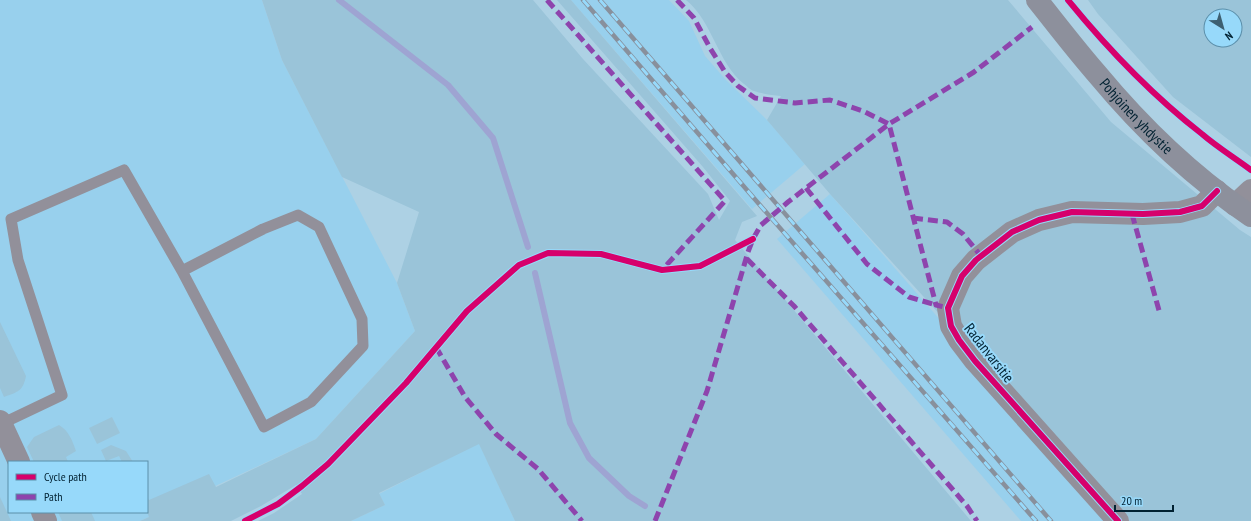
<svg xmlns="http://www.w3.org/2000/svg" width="1251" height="521" font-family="'PT Sans Narrow',sans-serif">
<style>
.built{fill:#98d0ed;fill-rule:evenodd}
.green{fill:#9ac4d9;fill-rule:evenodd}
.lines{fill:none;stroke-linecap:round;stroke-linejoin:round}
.stream{stroke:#9ea4d2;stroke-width:6}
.service{stroke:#92909a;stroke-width:11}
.minor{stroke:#92909a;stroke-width:22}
.tertiary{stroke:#92909a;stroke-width:22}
.secondary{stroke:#8d909c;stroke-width:22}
.rail-casing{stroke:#88909c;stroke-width:4.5}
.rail{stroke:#97d9fa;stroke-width:3;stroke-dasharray:9;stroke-linecap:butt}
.quiet{stroke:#8e44ad;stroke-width:5;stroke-dasharray:10 5;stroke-linecap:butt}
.cycleway-casing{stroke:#97d9fa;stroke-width:8}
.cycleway{stroke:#d6006c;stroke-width:6}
.labels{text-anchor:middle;stroke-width:4;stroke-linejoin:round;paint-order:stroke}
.street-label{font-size:15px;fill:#002131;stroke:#97d9fa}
</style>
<rect width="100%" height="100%" fill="#add1e4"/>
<!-- built -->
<g class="built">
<path d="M 0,0 L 262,0 L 282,60 L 397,283 L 415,331 L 316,439 L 140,521 L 0,521 ZM 9,462 L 147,462 L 147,512 L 9,512 Z"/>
<path d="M 571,0 L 669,0 L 689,21 L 705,56 L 726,80 L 767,120 L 805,164 L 752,209 Z"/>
<path d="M 830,194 L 1116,521 L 1021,521 L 777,239 Z"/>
<path d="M 479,443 L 515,521 L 351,521 L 385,505 L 379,494 Z"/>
</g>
<!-- green -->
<g class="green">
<path d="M 262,0 L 533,0 L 583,59 L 708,194 L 719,220 L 730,201 L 703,167 L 557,0 L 571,0 L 757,216 L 742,222 L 735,240 L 971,521 L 515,521 L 479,444 L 379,493 L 385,505 L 351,521 L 258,521 L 274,513 L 302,494 L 296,485 L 261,506 L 231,521 L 140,521 L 149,517 L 147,512 L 147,497 L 149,500 L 209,474 L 216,487 L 316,439 L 415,331 L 397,283 L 419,212 L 342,177 L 282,60 Z"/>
<path d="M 686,0 L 1008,0 L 1111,122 L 1240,230 L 1251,237 L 1251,521 L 1128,521 L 830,194 L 767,120 L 781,96 C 772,95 763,94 754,91 C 750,90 747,86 744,84 C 717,62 713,22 686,0 Z"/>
<path d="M 1088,0 L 1251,0 L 1251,157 L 1173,97 L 1098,14 ZM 1211,16 L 1235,16 L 1235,40 L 1211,40 Z"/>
<path d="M 0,322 L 26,376 C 23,391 18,392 4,397 L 0,388 Z"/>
<path d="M 112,417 L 120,433 L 97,444 L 89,428 Z"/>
<path d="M 59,425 C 69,431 72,440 76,451 L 66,457 L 68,462 L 34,462 L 27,447 L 34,437 Z"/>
<path d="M 111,445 L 126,451 L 133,462 L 122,462 L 119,456 L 106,461 L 101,450 Z"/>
<path d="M 0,497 L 11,521 L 0,521 Z"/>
<path d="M 58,512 L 91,512 L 95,521 L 62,521 Z"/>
</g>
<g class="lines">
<!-- stream -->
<g class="stream">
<path d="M 339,0 L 448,85 L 493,138 L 528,247"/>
<path d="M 535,273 L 570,423 L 589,458 L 629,496 L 645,506"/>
</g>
<!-- service -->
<path class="service" d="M 1,424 L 62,395 L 18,260 L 11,219 L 124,170 L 182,271 L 264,427 L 311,402 L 363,346 L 362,319 L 319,227 L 298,215 L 263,229 L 182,271"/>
<!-- minor -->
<g class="minor">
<path d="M 1235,205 L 1251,190"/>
<path d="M 1118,521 L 975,361 L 959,340 L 951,326 L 948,308 L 962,276 L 976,260 L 1012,232 L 1039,220 L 1072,212 L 1143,214 L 1180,212 L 1202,206 L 1217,191"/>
</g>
<!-- tertiary -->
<g class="tertiary">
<path d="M 0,421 L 19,462"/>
<path d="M 42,512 L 46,521"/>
</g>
<!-- secondary -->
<path class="secondary" id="s1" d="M 1037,0 C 1057,25 1076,50 1097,74 C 1141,127 1193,177 1251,216"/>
<!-- rail casing -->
<g class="rail-casing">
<g id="rail">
<path d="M 583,0 L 759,204 L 1036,521"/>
<path d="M 600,0 L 1051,521"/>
</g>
</g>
<!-- rail -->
<use href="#rail" class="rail"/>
<!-- quiet -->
<g class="quiet">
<path d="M 547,0 L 725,201 L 662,270"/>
<path d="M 677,0 L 694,18 L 710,48 L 725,72 L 738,86 L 755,98 L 795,103 L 830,100 L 863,111 L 889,124 L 936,305 L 948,308"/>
<path d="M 806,188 L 867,264 L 909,297 L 936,305"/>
<path d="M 1132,214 L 1160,314"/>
<path d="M 913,218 L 947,222 L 963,234 L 981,256"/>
<path d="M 747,259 L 794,306 L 967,506 L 977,521"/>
<path d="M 436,347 L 465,397 L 496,434 L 538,469 L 582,521"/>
<path d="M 655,521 L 707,391 L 748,252 L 753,239 L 761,225 L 788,202 L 889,124 L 974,72 L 1032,27"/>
</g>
<!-- cycleway casing -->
<g class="cycleway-casing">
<g id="cycleway">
<path d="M 1068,0 C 1108,49 1152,95 1202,134 C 1217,147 1235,158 1251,170"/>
<path d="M 245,521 L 278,504 L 302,486 L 328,464 L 406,383 L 467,311 L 519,265 L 548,253 L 601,254 L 662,270 L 700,266 L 753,239"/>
<path d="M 1118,521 L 975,361 L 959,340 L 951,326 L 948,308 L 962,276 L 976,260 L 1012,232 L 1039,220 L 1072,212 L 1143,214 L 1180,212 L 1202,206 L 1217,191"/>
</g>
</g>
<!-- cycleway -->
<use href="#cycleway" class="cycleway"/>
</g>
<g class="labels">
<!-- street labels -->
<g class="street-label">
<text dy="5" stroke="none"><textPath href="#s1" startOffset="153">Pohjoinen yhdystie</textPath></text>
<text transform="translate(989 353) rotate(52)" y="5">Radanvarsitie</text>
</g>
</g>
<!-- legend -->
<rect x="8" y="461" width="140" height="52" fill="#97d9fa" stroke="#5b8faa"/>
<rect x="16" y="474" width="20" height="6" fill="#d6006c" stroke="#5b8faa"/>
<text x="44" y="481" font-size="12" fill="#002131">Cycle path</text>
<rect x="16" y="494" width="20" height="6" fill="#8e44ad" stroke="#5b8faa"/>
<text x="44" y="501" font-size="12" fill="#002131">Path</text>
<!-- north arrow -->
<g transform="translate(1223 28) rotate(143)"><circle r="19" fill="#97d9fa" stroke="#5b8faa"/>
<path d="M0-3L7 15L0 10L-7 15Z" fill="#3d5f70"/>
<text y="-6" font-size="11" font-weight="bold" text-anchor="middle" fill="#002131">N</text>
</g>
<!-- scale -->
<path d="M1115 505v6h58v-6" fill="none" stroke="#002131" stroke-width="2"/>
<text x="1121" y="505" font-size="12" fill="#002131" stroke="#97d9fa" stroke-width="3" paint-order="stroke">20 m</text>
</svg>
